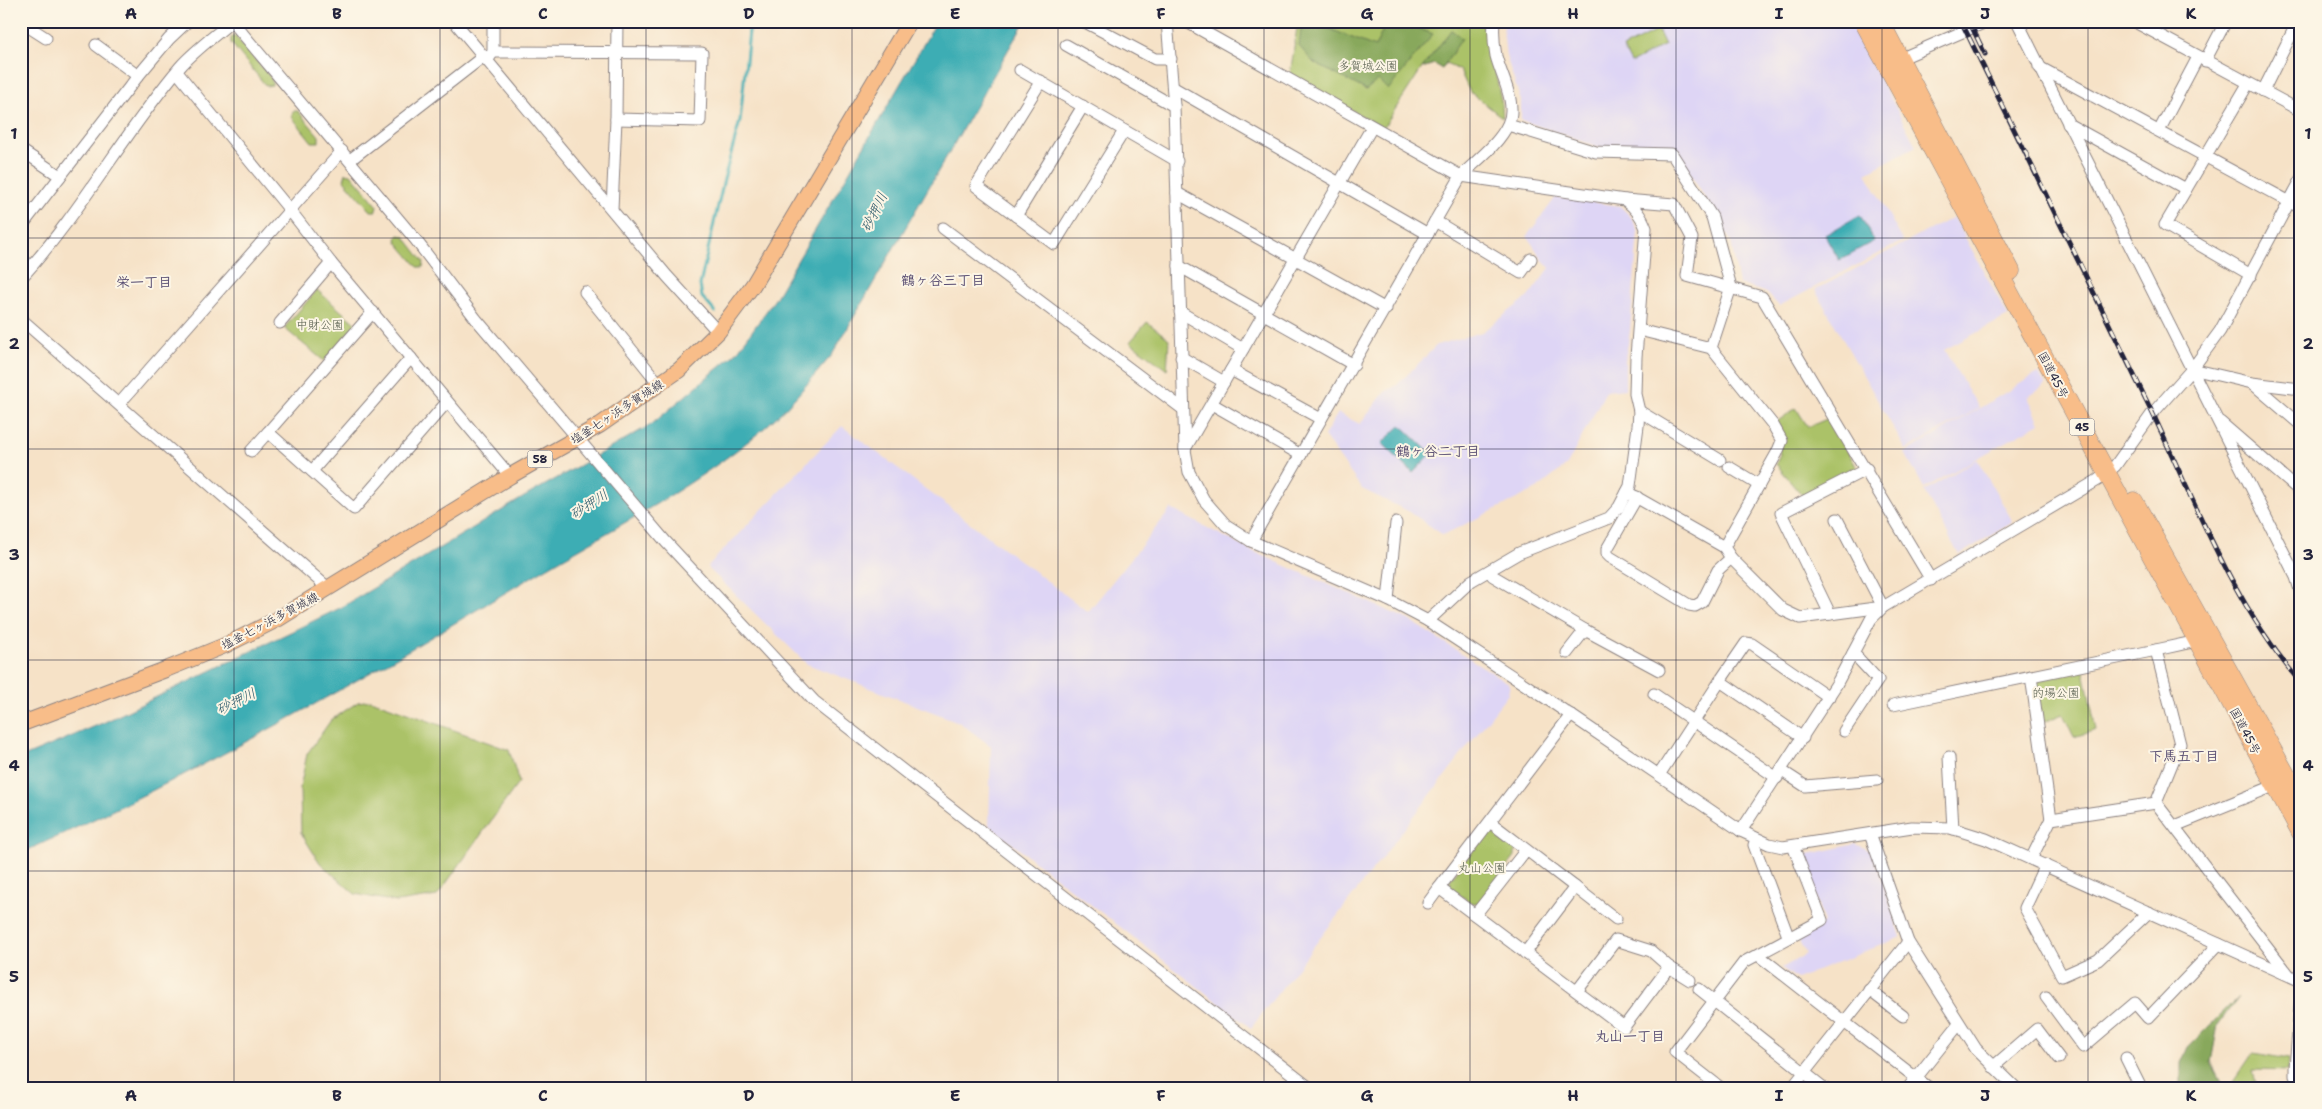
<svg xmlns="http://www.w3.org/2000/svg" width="2322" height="1109" font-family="'Shantell Sans','Klee One',sans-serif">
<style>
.built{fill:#ded5f5}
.green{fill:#abc267;stroke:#667251}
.forest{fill:#88a85c;stroke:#55654c}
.water{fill:#3cadb4;stroke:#2f6878}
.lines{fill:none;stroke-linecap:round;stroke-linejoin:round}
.stream{stroke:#3cadb4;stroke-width:3}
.minor-casing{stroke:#8c8281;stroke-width:13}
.major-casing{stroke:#8c8281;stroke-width:17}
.highway-casing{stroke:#8c8281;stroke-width:19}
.minor{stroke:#fff;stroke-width:11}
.major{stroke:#f8bd89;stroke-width:15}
.highway{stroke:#f8bd89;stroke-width:18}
.rail-casing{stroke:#22223b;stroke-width:5}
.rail{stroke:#fcf5e5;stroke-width:3;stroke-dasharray:9;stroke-linecap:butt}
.grid{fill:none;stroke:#22223b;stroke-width:1;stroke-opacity:0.55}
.labels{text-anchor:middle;stroke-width:4;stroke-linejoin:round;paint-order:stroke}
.shield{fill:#fcf5e5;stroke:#63616e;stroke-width:1}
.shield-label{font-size:11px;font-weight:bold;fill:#22223b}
.park-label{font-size:12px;fill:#525a4a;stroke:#fcf5e5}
.street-label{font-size:12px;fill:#22223b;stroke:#fcf5e5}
.water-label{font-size:14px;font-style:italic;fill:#2c5a6b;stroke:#fcf5e5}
.neighbourhood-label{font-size:14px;font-weight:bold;fill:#584d72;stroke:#fcf5e5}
.neatline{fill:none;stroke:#22223b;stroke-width:2}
.grid-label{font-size:16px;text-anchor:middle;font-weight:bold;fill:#22223b}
</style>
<rect width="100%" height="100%" fill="#fcf5e5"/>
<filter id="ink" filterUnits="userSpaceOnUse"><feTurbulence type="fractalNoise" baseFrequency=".02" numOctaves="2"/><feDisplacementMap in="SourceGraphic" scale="10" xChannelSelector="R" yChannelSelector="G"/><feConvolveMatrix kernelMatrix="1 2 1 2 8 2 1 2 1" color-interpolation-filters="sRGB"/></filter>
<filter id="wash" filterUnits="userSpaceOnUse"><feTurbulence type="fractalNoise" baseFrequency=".0096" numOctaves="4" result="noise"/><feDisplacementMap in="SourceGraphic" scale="20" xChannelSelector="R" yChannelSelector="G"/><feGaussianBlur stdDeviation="1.12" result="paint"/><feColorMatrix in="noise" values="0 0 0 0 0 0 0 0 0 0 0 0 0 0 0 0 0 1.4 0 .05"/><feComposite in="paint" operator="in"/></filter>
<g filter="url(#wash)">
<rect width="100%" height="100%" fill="#f6e2c7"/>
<!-- built -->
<g class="built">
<path d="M 1505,21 L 1850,21 L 1916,146 L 1866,173 L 1903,241 L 1779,306 L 1767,293 L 1739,284 L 1731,241 L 1676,150 L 1602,148 L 1521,120 L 1521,101 L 1506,56 L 1503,30 Z"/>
<path d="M 1556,197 L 1620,206 L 1631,217 L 1638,231 L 1630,331 L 1625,361 L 1625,389 L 1606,391 L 1567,465 L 1537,489 L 1443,535 L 1410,512 L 1362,489 L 1324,436 L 1338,413 L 1360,424 L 1385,392 L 1397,385 L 1437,345 L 1482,332 L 1528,297 L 1550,268 L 1542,259 L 1527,236 Z"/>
<path d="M 1954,217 L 2008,316 L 1944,350 L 1979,408 L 1906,450 L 1815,290 Z"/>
<path d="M 2038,373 L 2046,385 L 2028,397 L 2040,423 L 1924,488 L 1905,453 Z"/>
<path d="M 842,426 L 1088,612 L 1171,509 L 1250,550 L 1407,619 L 1510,684 L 1508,694 L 1251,1028 L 989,826 L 991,746 L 959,722 L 807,664 L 707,567 Z"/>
<path d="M 1977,459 L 2013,522 L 1959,555 L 1924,491 Z"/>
<path d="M 1856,844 L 1873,852 L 1901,937 L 1797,979 L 1782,968 L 1806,954 L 1797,937 L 1824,923 L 1803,858 L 1804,855 Z"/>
</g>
<!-- green -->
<g class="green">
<path d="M 1298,21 L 1488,21 L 1489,42 L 1502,105 L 1503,118 L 1470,92 L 1460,71 L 1447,63 L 1442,69 L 1434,64 L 1422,68 L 1383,128 L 1290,75 Z"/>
<path d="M 1658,30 L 1665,45 L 1631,63 L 1623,48 Z"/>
<path d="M 235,36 L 272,79 L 272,85 L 266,86 L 231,43 L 231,38 Z"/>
<path d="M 293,111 L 298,111 L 319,136 L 319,142 L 312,142 L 292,117 Z"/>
<path d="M 346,173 L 351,174 L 377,205 L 376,211 L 371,211 L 344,180 Z"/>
<path d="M 399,235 L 404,236 L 424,262 L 423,267 L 418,267 L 397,242 L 396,238 Z"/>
<path d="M 317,290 L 356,324 L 324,361 L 284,328 Z"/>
<path d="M 1147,322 L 1169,339 L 1167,370 L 1130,342 Z"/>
<path d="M 1796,408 L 1808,427 L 1829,418 L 1857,468 L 1803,496 L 1776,464 L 1780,455 L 1775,423 Z"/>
<path d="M 2083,666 L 2096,730 L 2074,737 L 2063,714 L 2038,724 L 2031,676 Z"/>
<path d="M 371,700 L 509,750 L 519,782 L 437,896 L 397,902 L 355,894 L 320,863 L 301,833 L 300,788 L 307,754 L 331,720 L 358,702 Z"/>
<path d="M 1486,832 L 1493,832 L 1515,849 L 1515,856 L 1479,903 L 1471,903 L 1450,887 L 1450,880 Z"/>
<path d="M 2253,1053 L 2289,1059 L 2288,1071 L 2253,1070 L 2257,1088 L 2229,1088 Z"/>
</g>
<!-- forest -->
<g class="forest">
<path d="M 1302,21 L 1310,21 L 1375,47 L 1387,21 L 1399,21 L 1433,34 L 1388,90 L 1378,80 L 1366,90 L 1314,63 L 1299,46 Z"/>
<path d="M 1451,30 L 1462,38 L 1442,69 L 1434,64 L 1422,68 Z"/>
<path d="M 2238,997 L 2218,1025 L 2211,1062 L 2224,1088 L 2181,1088 L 2181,1063 L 2188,1047 Z"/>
</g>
<!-- water -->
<g class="water">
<path d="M 937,21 L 1025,21 L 832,355 C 808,383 785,412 756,435 C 688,491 608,531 533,576 C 367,677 198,774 21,853 L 21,758 L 105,722 L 342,607 L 524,497 L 652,424 L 737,352 L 775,299 Z"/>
<path d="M 1860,215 L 1874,241 L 1839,260 L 1825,235 Z"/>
<path d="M 1401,425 L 1431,454 L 1413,473 L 1382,443 Z"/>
</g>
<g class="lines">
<!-- stream -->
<path class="stream" d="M 715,312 L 702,297 L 700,285 L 724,179 L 740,121 L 750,21"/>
</g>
</g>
<g filter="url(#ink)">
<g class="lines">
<!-- minor casing -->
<g class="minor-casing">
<g id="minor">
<path d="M 232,21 L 415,239 L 476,319 L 666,542 L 814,701 L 1310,1088"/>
<path d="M 454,21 L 667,276 L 718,332"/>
<path d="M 1083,21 L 1155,59 L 1171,59"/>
<path d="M 1167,21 L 1174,106 L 1185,450 L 1189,472 L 1204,500 L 1226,525 L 1251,541 L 1388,600 L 1428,621 L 1547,699 L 1741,831 L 1769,844 L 1783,847 L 1912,827 L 1951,828 L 1986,839 L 2301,981"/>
<path d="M 1185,21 L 1461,176 L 1625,200 C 1635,208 1641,215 1646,228 L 1636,357 L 1635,394 L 1639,411 L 1638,426 L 1630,486 L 1619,507 L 1609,518 L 1519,553 L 1471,581 L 1428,621"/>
<path d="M 2017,21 L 2296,577 L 2301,593"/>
<path d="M 2133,21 L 2301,111"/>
<path d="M 21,22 L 46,38"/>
<path d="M 96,45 L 138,76"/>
<path d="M 1066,45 L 1174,106"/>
<path d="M 493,52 L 702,53 L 700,121 L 616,119"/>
<path d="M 489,58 L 493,52 L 493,21"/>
<path d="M 1895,61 L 1988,21"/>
<path d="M 2205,61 L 2226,21"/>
<path d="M 2039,67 L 2301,208"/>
<path d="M 1020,70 L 1177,161"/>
<path d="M 177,72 L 289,209 L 331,263 L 510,476"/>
<path d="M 1041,81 L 976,186 L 1054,244 L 1124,131"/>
<path d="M 2248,84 L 2165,225 L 2251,275"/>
<path d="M 1174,88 L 1428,234"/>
<path d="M 2263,91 L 2298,21"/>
<path d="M 2068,124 L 2186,189"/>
<path d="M 1508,125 L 1596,152 L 1672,154 L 1712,217 L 1731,287 L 1711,348"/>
<path d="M 2159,131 L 2198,57"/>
<path d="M 21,150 L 60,176"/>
<path d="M 350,160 L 484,56"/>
<path d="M 1177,193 L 1386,309"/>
<path d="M 1625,200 L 1674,204 L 1692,238 L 1687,276 L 1762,297 L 1931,580"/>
<path d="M 612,209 L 616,119 L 617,21"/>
<path d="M 1016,216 L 1083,106"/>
<path d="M 1435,221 L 1521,273 L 1531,259"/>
<path d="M 21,227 L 138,76 L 169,39 L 188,21"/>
<path d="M 943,228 L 1183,409"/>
<path d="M 1179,266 L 1354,365"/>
<path d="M 21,278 C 81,213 123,134 180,67 C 195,50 215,36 232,21"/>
<path d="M 585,292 L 660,385"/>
<path d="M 373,312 L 268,432 L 354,509 L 447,402"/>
<path d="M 1180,312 L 1243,349"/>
<path d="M 21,319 L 329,589"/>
<path d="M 280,323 L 331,263"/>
<path d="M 1639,330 L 1711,348 L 1773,425 L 1782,441 L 1777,453 L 1724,547"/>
<path d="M 1181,357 L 1224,382"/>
<path d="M 2192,369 L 2252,383 L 2301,389"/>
<path d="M 1231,370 L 1321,419"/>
<path d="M 2252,383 L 2301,425"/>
<path d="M 119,404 L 342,151"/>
<path d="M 1212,404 L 1301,455"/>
<path d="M 1639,411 L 1720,460"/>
<path d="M 2220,422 L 2301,492"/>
<path d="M 1185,449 L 1372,127"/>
<path d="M 251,451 L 268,432"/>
<path d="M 1729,467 L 1759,485"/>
<path d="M 312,471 L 411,358"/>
<path d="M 1627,492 L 1724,547 L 1731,558 L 1783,610 L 1800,618 L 1883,607 L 1837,519"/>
<path d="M 1637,497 L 1607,549 L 1607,554 L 1610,557 L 1689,605 L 1695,606 L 1702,602 L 1718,570 L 1731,558"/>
<path d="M 1251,541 L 1461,176 C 1476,161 1499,144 1508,124 C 1518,104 1501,76 1496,56 C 1494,45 1493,33 1494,21"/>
<path d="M 1489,571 L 1493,576 L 1585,630 L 1567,653"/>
<path d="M 1388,600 L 1396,523"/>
<path d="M 1830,614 L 1781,513 L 1867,469"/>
<path d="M 1585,630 L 1659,670"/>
<path d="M 2156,650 L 2180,744 L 2156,803"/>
<path d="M 2031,676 L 2051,819"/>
<path d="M 1720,681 L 1746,643 L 1752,644 L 1829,697"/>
<path d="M 1654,694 L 1777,778"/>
<path d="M 1893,705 L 2156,650 L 2188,643 L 2201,637"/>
<path d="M 1571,715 L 1439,888 L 1624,1027 L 1669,967 L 1651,951 L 1616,940 L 1577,991"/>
<path d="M 1844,731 L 1878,680 L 1853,653"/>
<path d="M 1949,757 L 1953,829"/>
<path d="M 1782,771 L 1805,786 L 1877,780"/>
<path d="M 1659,775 L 1720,681 L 1803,738"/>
<path d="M 1490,822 L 1575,887 L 1525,953"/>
<path d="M 2175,826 L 2301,775"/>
<path d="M 1741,831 L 1836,685 L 1871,619 L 1883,607 L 2098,480 L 2115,466 L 2152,414 L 2192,369 L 2220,331 L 2301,180"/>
<path d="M 1870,834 L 1908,942 L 1976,1049 L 2016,1088"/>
<path d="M 1756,839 L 1754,845 L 1788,936"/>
<path d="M 2031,859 L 2051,819 L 2156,803 L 2289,975"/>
<path d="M 2045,865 L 2025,908 L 2062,976 L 2098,960 L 2149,912"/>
<path d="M 1575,887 L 1616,919"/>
<path d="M 1428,903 L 1439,888"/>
<path d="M 1475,915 L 1526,850"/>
<path d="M 1758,955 L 1929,1088"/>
<path d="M 1669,967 L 1690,980"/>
<path d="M 1699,989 L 1824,1088"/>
<path d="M 1869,990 L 1903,1016"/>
<path d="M 2301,996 L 2295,1068 L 2295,1076 L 2301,1085"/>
<path d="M 2046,997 L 2083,1047 L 2135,1003 L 2148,1018 L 2219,944"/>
<path d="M 2126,1058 L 2141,1088"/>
<path d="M 1993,1067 L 2037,1029 L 2059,1058"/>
<path d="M 1721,1088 L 1675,1052 L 1744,962 L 1822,920 L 1793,846"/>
<path d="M 1792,1088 L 1908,942"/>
<path d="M 1908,1088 L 1959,1024"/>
</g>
</g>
<!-- major casing -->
<g class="major-casing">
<path id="major" d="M 21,724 L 167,669 L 226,645 L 278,619 L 510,476 L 600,425 L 679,370 L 718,332 L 753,285 L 910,21"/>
</g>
<!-- highway casing -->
<g class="highway-casing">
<g id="highway">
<path d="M 1863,21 L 2301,833"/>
<path d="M 1880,21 L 2011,271"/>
<path d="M 2134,501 L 2301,801"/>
</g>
</g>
<!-- minor -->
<use href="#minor" class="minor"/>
<!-- major -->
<use href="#major" class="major"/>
<!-- highway -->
<use href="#highway" class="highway"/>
<!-- rail casing -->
<g class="rail-casing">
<g id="rail">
<path d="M 1961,21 C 2025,151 2089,281 2152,412 C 2196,505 2233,604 2301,683"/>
<path d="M 1969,21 L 1985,54"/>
</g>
</g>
<!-- rail -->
<use href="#rail" class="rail"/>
</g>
</g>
<!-- grid -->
<path class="grid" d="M 234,21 L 234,1088M 440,21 L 440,1088M 646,21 L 646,1088M 852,21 L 852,1088M 1058,21 L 1058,1088M 1264,21 L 1264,1088M 1470,21 L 1470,1088M 1676,21 L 1676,1088M 1882,21 L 1882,1088M 2088,21 L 2088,1088M 21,238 L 2301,238M 21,449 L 2301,449M 21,660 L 2301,660M 21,871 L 2301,871"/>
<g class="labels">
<!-- shield labels -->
<g class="shield">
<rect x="2069.5" y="418.5" width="25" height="17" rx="4"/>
<rect x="527.5" y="450.5" width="25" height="17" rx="4"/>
</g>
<g class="shield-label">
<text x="2082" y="431">45</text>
<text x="540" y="463">58</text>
</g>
<!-- park labels -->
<g class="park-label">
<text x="1368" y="70">多賀城公園</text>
<text x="320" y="329">中財公園</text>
<text x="2056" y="697">的場公園</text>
<text x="1482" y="872">丸山公園</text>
</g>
<!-- street labels -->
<g class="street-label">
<text transform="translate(2053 375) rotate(62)" y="4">国道45号</text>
<text transform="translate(617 412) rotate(-33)" y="4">塩釜七ヶ浜多賀城線</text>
<text transform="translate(270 621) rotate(-28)" y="4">塩釜七ヶ浜多賀城線</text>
<text transform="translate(2245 731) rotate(62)" y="4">国道45号</text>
</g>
<!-- water labels -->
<g class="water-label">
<text transform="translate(874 212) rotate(-64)" y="5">砂押川</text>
<text transform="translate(589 504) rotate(-33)" y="5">砂押川</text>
<text transform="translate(236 701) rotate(-26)" y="5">砂押川</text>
</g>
<!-- neighbourhood labels -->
<g class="neighbourhood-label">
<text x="943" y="285">鶴ヶ谷三丁目</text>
<text x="144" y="287">栄一丁目</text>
<text x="1438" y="456">鶴ヶ谷二丁目</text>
<text x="2184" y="761">下馬五丁目</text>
<text x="1630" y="1041">丸山一丁目</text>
</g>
</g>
<!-- margin -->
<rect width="2322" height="1109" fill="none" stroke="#fcf5e5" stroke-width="55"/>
<rect x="28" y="28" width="2266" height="1054" class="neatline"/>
<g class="grid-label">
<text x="131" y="19">A</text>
<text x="337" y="19">B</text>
<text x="543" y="19">C</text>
<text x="749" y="19">D</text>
<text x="955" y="19">E</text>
<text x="1161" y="19">F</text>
<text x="1367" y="19">G</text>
<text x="1573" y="19">H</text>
<text x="1779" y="19">I</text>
<text x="1985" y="19">J</text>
<text x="2191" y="19">K</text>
<text x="14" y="139">1</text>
<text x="2308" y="139">1</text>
<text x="14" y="349">2</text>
<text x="2308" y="349">2</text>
<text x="14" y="560">3</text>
<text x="2308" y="560">3</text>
<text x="14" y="771">4</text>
<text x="2308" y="771">4</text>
<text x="14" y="982">5</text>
<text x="2308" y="982">5</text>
<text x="131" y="1101">A</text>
<text x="337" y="1101">B</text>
<text x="543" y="1101">C</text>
<text x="749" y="1101">D</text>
<text x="955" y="1101">E</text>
<text x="1161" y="1101">F</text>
<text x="1367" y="1101">G</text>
<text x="1573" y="1101">H</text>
<text x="1779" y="1101">I</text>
<text x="1985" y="1101">J</text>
<text x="2191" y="1101">K</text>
</g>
</svg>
